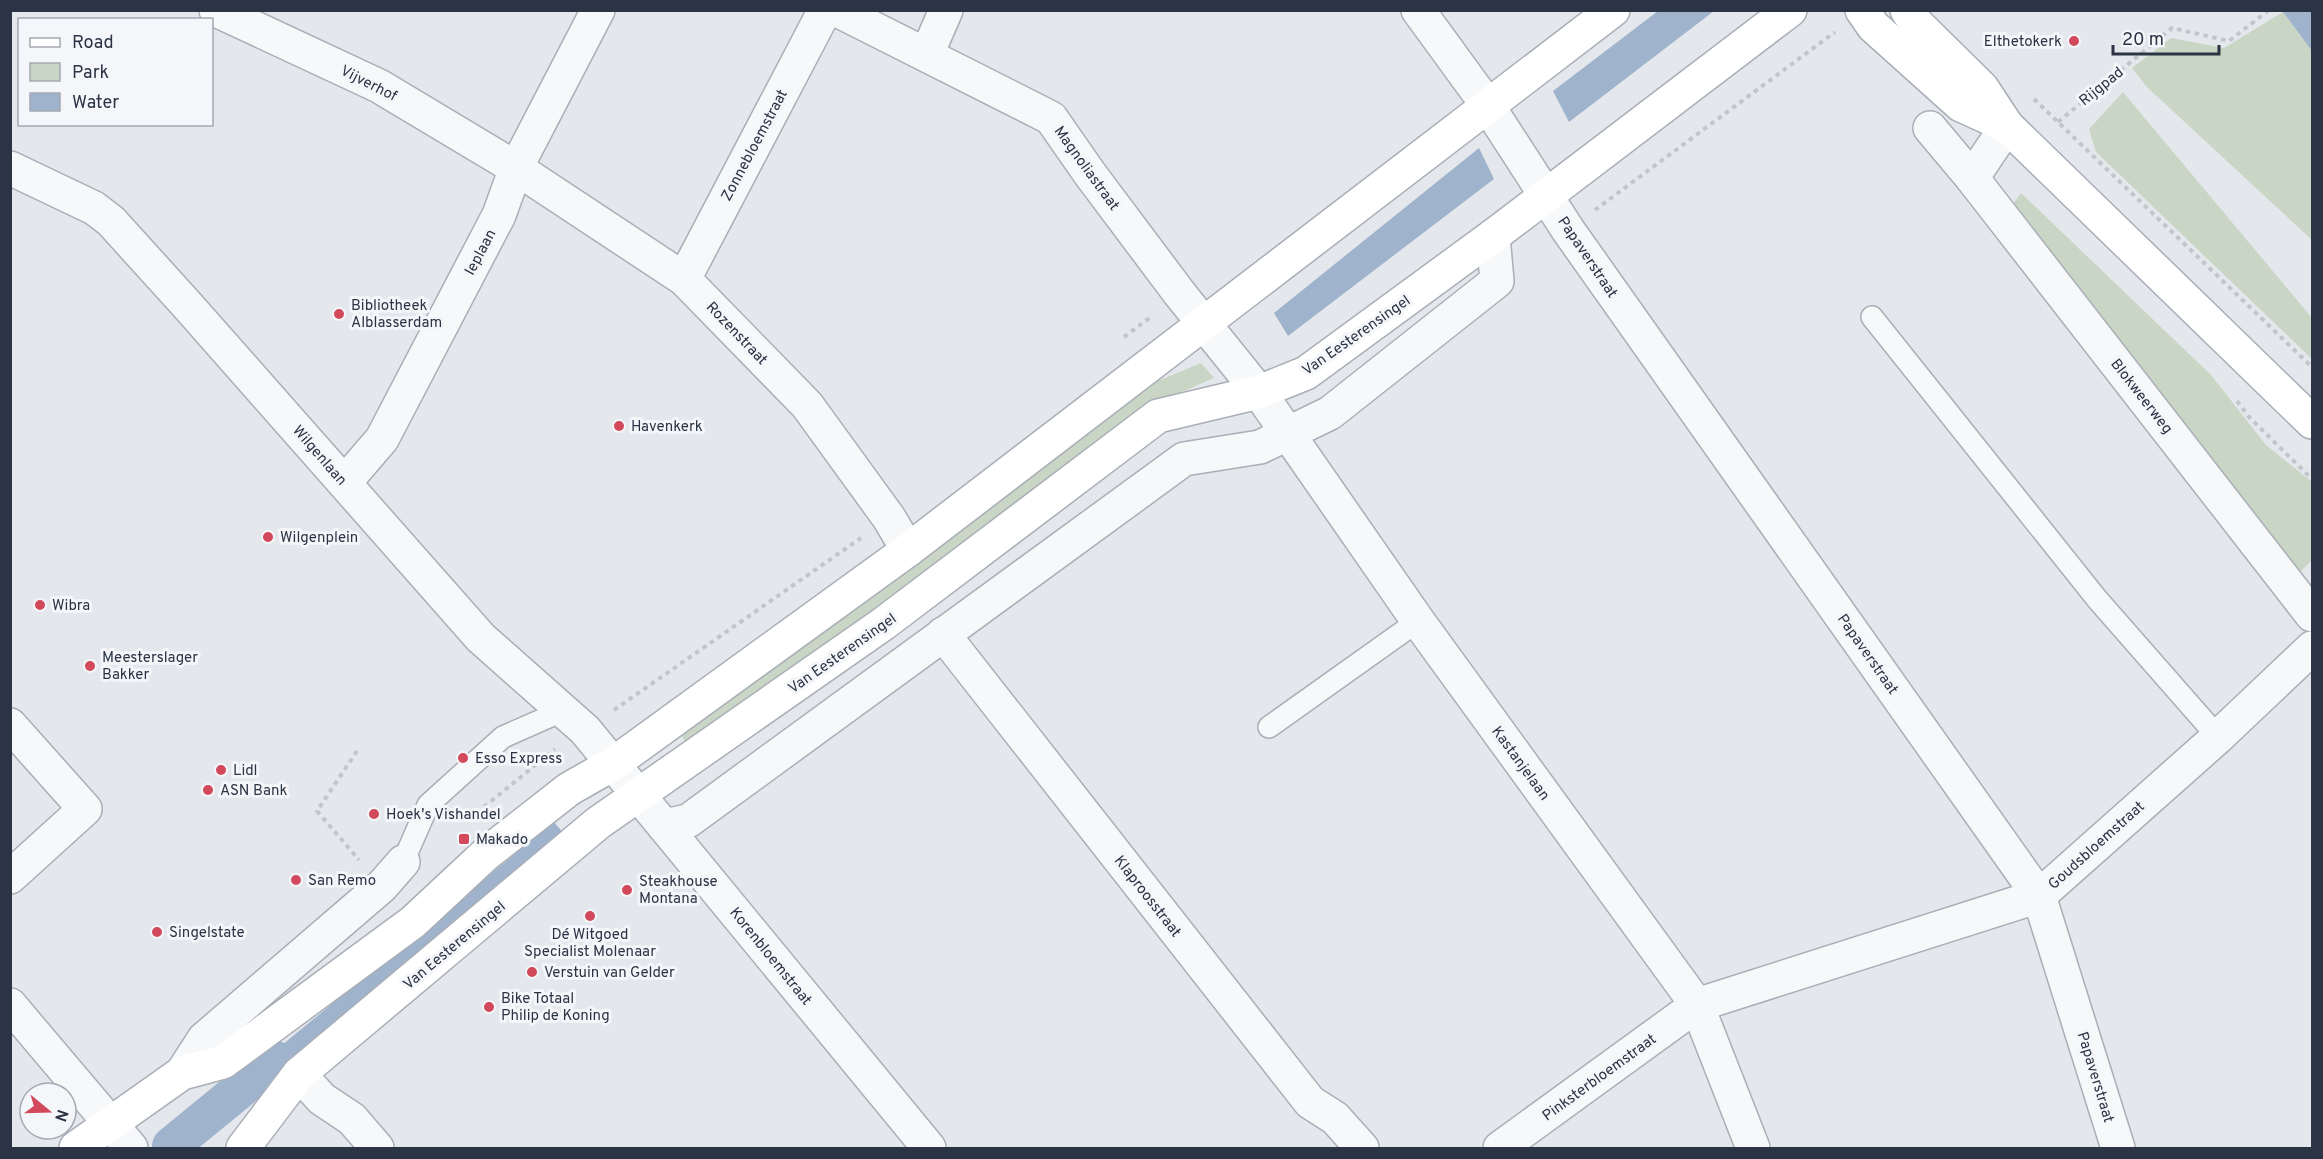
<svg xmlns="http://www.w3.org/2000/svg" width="2323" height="1159" font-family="Overpass,sans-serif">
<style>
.green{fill:#c9d6c5}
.water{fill:#9fb4cc}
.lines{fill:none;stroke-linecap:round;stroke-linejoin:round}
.canal{stroke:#9fb4cc;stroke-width:38}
.lane-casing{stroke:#a9aeb7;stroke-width:24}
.street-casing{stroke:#a9aeb7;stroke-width:36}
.secondary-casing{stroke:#a9aeb7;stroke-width:36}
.path{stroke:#c2c5cb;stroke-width:4;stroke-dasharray:4.5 4.5;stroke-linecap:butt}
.lane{stroke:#f7f8fa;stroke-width:21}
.street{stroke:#f7f8fa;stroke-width:33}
.secondary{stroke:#fff;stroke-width:33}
.poi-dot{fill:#d1495b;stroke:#f4f6f9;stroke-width:2}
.labels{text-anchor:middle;stroke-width:6;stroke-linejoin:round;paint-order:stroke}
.poi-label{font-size:15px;fill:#2b3445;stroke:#f4f6f9;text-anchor:start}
.street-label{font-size:15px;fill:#2b3445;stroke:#f4f6f9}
</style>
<rect width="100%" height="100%" fill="#e4e7ec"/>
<!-- green -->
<g class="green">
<path d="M 2283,12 L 2312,51 L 2312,240 L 2147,87 L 2132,68 L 2171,38 L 2224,48 Z"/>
<path d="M 2123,92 L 2312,318 L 2312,359 L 2096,152 L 2089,129 Z"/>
<path d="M 2021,193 L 2211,375 L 2266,445 L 2312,482 L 2312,560 L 2298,574 L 2010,208 Z"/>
<path d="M 1201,363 L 1214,378 L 1152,405 L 691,751 L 681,735 L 1141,388 Z"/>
</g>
<!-- water -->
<g class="water">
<path d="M 1658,11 L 1714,11 L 1569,122 L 1553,91 Z"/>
<path d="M 2281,11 L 2312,11 L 2312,51 L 2283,12 Z"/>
<path d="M 1479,148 L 1494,179 L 1288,336 L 1274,313 Z"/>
<path d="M 554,822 L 564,834 L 437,938 L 427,926 Z"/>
<path d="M 394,953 L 403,965 L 243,1099 L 232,1086 Z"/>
</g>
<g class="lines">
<!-- canal -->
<g class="canal">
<path d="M 359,991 L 471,900"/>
<path d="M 171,1146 L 276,1060"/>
</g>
<!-- lane casing -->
<g class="lane-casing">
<g id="lane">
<path d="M 1872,317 L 2097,599 L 2218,737"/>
<path d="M 1269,727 L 1418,621"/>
<path d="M 403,862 L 428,805 L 503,737 L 562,711"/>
</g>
</g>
<!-- street casing -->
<g class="street-casing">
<g id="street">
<path d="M 216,10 L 379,86 L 516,168 L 684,279 L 807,405 L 889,518 L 908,550"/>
<path d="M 837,10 L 1051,118 L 1090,174 L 1180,294 L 1259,392 L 1418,621 L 1697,1005 L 1753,1148"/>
<path d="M 1418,10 L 1488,106 L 1568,230 L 2039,896 L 2118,1148"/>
<path d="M 927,54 L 946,10"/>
<path d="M 1930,128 L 1972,178 L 2007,126"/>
<path d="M 10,168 L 94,208 L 111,221 L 188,306 L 481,638 L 585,730 L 929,1148"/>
<path d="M 1972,178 L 2312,615"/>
<path d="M 684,279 L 825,10"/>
<path d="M 345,482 L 382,439 L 499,215 L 516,168 L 598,10"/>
<path d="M 943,634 L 1310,1102 L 1335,1118 L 1362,1148"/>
<path d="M 10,725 L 85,809 L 10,877"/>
<path d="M 664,826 L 688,821 L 1184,459 L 1260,447 L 1330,413 L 1497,281 L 1493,236"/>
<path d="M 10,1005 L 131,1148"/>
<path d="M 182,1073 L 204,1039 L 382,886 L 403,862"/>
<path d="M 299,1074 L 322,1099 L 352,1119 L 377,1148"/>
<path d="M 1500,1148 L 1697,1005 L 2039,896 L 2218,737 L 2312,648"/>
</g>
</g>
<!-- secondary casing -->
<g class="secondary-casing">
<g id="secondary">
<path d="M 1862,10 L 1873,26 L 1961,105 L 2007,126"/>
<path d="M 1907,10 L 1915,22 L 1982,88 L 2007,126 L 2312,422"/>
<path d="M 76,1148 L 182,1073 L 223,1062 L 413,922 L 486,854 L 569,789 L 613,764 L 908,550 L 1613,10"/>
<path d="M 243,1148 L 299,1074 L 598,823 L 883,624 L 1158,416 L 1259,392 L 1306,373 L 1493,236 L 1790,10"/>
</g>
</g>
<!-- path -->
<g class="path">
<path d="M 2034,99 L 2312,367"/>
<path d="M 2058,122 L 2172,28 L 2229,41 L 2269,10"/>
<path d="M 1595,210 L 1835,32"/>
<path d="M 1124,337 L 1152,316"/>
<path d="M 2237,401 L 2249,417 L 2312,479"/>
<path d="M 614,710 L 861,538"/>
<path d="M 357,751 L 317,811 L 359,860"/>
<path d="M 484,807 L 555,749"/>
</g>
<!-- lane -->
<use href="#lane" class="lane"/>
<!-- street -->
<use href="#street" class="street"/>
<!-- secondary -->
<use href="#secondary" class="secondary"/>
</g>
<!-- markers -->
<g class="poi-dot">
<circle cx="2074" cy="41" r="6"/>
<circle cx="339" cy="314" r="6"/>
<circle cx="619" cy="426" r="6"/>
<circle cx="268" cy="537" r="6"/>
<circle cx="40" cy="605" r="6"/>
<circle cx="90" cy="666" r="6"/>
<circle cx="463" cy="758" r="6"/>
<circle cx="221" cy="770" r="6"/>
<circle cx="208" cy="790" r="6"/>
<circle cx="374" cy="814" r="6"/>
<rect x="458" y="833" width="12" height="12" rx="3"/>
<circle cx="296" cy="880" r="6"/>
<circle cx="627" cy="890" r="6"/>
<circle cx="590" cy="916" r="6"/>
<circle cx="157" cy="932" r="6"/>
<circle cx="532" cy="972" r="6"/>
<circle cx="489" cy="1007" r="6"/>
</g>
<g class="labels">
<!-- poi labels -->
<g class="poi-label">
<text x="2062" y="46" text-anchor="end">Elthetokerk</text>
<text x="351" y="310">Bibliotheek<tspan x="351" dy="17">Alblasserdam</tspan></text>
<text x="631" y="431">Havenkerk</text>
<text x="280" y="542">Wilgenplein</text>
<text x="52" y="610">Wibra</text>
<text x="102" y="662">Meesterslager<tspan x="102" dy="17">Bakker</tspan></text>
<text x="475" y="763">Esso Express</text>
<text x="233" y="775">Lidl</text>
<text x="220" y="795">ASN Bank</text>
<text x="386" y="819">Hoek's Vishandel</text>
<text x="476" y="844">Makado</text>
<text x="308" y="885">San Remo</text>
<text x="639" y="886">Steakhouse<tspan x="639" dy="17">Montana</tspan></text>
<text x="169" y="937">Singelstate</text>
<text x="590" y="939" text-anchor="middle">Dé Witgoed<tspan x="590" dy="17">Specialist Molenaar</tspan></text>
<text x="544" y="977">Verstuin van Gelder</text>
<text x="501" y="1003">Bike Totaal<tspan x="501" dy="17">Philip de Koning</tspan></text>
</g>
<!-- street labels -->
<g class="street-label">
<text transform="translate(369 83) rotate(27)" y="5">Vijverhof</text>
<text transform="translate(2101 86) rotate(-39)" y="5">Rijgpad</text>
<text transform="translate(754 145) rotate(-62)" y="5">Zonnebloemstraat</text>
<text transform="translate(1087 168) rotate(54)" y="5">Magnoliastraat</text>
<text transform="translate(480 252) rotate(-62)" y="5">Ieplaan</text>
<text transform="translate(1588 257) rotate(56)" y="5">Papaverstraat</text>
<text transform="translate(737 333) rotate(46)" y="5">Rozenstraat</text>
<text transform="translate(1356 335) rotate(-35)" y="5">Van Eesterensingel</text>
<text transform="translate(2142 396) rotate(52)" y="5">Blokweerweg</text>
<text transform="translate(320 455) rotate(49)" y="5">Wilgenlaan</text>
<text transform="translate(842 653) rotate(-35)" y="5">Van Eesterensingel</text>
<text transform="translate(1868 654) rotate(55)" y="5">Papaverstraat</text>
<text transform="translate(1521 763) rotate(54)" y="5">Kastanjelaan</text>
<text transform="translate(2096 845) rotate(-42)" y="5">Goudsbloemstraat</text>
<text transform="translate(1148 896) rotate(52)" y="5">Klaproosstraat</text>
<text transform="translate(454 945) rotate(-40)" y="5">Van Eesterensingel</text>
<text transform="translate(771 956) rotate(51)" y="5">Korenbloemstraat</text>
<text transform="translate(1599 1077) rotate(-36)" y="5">Pinksterbloemstraat</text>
<text transform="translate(2096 1077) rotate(73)" y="5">Papaverstraat</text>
</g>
</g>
<!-- border -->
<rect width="2323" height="1159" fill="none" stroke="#2b3445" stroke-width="24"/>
<!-- legend -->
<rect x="18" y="18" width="195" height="108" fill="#f4f6f9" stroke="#a4a8b1" stroke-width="1.5"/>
<rect x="30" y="38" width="30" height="9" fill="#ffffff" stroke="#a4a8b1" stroke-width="1.5"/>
<text x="72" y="48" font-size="18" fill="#2b3445">Road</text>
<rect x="30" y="63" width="30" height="18" fill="#c9d6c5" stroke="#a4a8b1" stroke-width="1.5"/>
<text x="72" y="78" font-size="18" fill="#2b3445">Park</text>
<rect x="30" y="93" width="30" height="18" fill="#9fb4cc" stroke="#a4a8b1" stroke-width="1.5"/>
<text x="72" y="108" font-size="18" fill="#2b3445">Water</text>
<!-- north arrow -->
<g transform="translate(48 1111) rotate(109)"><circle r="28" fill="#f4f6f9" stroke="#a4a8b1" stroke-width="1.5"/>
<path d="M0-4.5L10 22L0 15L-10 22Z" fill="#d1495b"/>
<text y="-9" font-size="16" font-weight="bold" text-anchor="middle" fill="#2b3445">N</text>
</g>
<!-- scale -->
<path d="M2113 45v9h106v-9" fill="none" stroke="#2b3445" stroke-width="3"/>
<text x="2122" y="45" font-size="18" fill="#2b3445" stroke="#f4f6f9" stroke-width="4.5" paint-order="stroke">20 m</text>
</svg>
